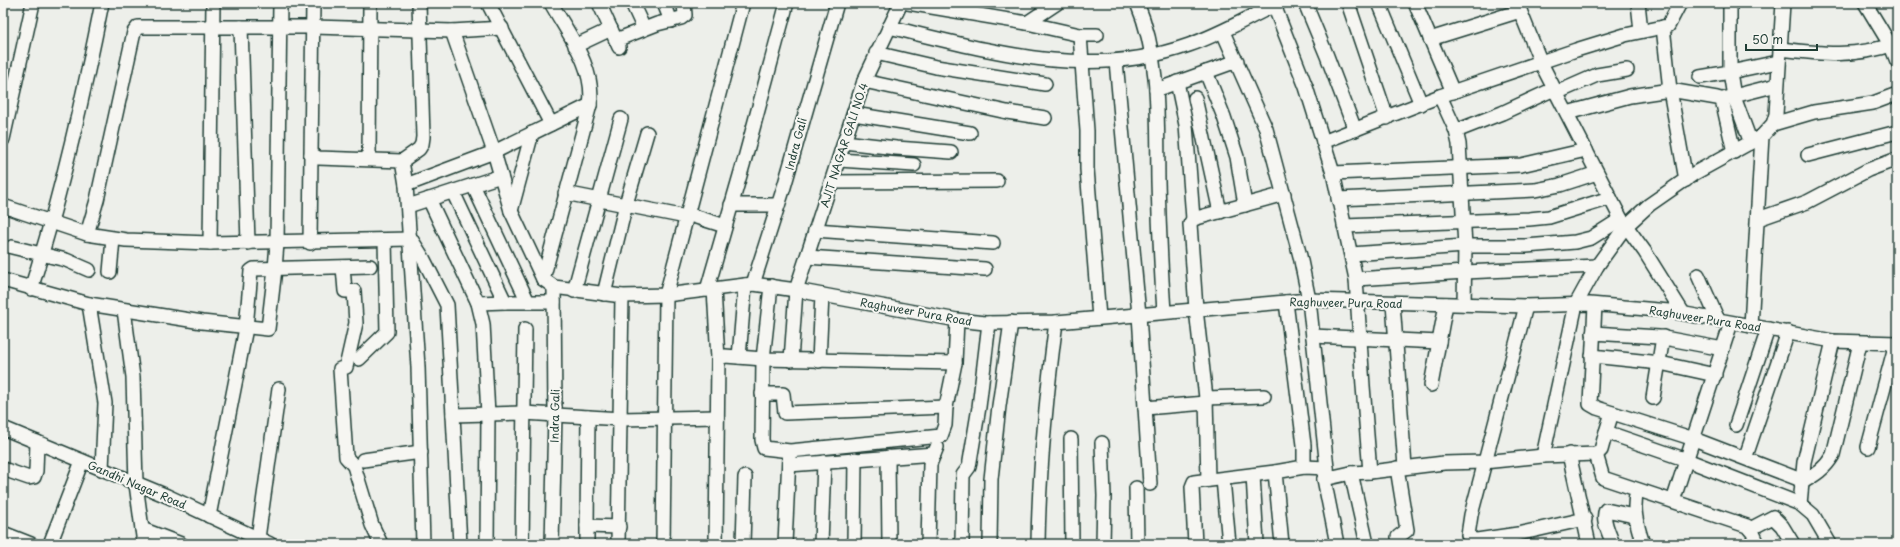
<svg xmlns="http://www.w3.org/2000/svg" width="1900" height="547" font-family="'Playpen Sans',sans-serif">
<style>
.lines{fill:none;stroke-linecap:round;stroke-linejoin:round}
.minor-casing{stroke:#1f3d34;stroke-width:16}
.minor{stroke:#f6f6f2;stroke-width:13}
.labels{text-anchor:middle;stroke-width:4;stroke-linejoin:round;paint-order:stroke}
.street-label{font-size:11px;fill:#1f3d34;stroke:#f6f6f2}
</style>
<rect width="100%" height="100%" fill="#edefea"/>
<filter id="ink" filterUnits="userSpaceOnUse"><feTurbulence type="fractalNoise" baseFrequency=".025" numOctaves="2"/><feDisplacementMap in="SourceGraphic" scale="8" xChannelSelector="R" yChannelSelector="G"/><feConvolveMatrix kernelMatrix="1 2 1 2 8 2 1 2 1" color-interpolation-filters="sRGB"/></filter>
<g filter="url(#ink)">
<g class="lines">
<!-- minor casing -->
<g class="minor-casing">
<g id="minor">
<path d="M 313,3 L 311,154 L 318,158 L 402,161 L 419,149 L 422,144 L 423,137 L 419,3"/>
<path d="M 488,3 L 551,124"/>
<path d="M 551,3 C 568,34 596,68 590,105 L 543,279 L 554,287 L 622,296 L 666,295 L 753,284 L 796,290 L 957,320 L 985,323 L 1056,322 L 1309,300 L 1526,306 L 1590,304 L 1669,311 L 1833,341 L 1897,343"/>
<path d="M 599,3 L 619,47"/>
<path d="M 632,3 L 644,29"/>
<path d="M 664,3 L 671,21"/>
<path d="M 908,3 L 1027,23 L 1080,35 L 1097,35"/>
<path d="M 1137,3 C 1161,59 1157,121 1158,181 C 1159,225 1161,268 1164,312"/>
<path d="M 1273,3 L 1306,87 L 1333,173 L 1356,279 L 1363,386 L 1370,472 L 1444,463 L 1484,462 L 1543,456 L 1596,454 L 1603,478 L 1747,526 L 1753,533 L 1758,544"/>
<path d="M 1305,3 L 1327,56 L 1355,130"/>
<path d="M 1348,3 L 1387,118"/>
<path d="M 1379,3 L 1421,104"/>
<path d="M 1415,3 L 1453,92"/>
<path d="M 1517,3 L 1541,63 L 1621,219 L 1645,252 L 1683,313"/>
<path d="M 1638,3 L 1641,31"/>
<path d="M 1865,3 L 1891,46 L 1897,61"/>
<path d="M 1027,23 L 1057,3"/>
<path d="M 241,27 L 248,243"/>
<path d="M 889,27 C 990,51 1088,81 1189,45 C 1221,34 1249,17 1279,3"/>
<path d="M 1663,27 L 1670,90 L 1686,180"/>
<path d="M 452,31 L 494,152 L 511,211 L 543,279"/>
<path d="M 1080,35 L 1087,131 L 1087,169 L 1099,318"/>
<path d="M 1430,39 L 1520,11"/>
<path d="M 616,40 L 657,24 L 681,18 L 685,15 L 684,3"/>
<path d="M 575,46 L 611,29"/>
<path d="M 1780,49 C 1822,54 1856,58 1897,43"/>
<path d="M 876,53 L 936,67 L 1045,84"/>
<path d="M 1116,61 L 1139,315 L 1150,484"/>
<path d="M 1206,72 L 1224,117 L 1237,157 L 1245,205"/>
<path d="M 1700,77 L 1730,72 L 1730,3"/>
<path d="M 864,81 L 1007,112 L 1045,118"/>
<path d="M 1177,82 L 1186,125 L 1193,219 L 1190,224 L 1196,309 L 1206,398 L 1264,396"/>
<path d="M 1156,90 L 1237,61"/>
<path d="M 1556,93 L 1597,75 L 1627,70"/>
<path d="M 1440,96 L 1456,131 L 1459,144 L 1465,246 L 1464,304"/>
<path d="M 1195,98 L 1220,212"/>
<path d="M 1726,98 L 1777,85"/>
<path d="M 1567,113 L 1630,96 L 1670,90 L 1717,98 L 1721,99 L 1723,104 L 1734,152"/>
<path d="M 854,114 L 970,133"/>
<path d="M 1773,124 L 1814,112 L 1873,103 L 1897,94"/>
<path d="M 1456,131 L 1502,113 L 1554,89"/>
<path d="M 3,139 L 33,3"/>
<path d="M 844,142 L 896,148 L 951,152"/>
<path d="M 1323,142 L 1440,96 L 1576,50 L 1625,35 L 1668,26 L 1680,3"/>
<path d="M 1751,143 L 1734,97 L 1730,72 L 1778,62"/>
<path d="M 1808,155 L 1897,132"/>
<path d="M 369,159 L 370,3"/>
<path d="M 839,160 L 914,165"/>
<path d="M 402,161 L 406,185"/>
<path d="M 1333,173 L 1521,165 L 1586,150"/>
<path d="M 832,182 L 997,181"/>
<path d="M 473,185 L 528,302"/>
<path d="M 453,192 L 505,302 L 554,302"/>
<path d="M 565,193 L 686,217"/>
<path d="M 429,199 L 478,303 L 483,324 L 488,414 L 487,544"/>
<path d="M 1338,199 L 1535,190 L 1560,185 L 1597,173"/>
<path d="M 731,205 L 778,205"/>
<path d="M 3,206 L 87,234 L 126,240 L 210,243 L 411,239"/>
<path d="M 408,206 L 501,176"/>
<path d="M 511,211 L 532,133"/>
<path d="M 687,214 L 725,226"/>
<path d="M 1193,219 L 1284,194"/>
<path d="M 1758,219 L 1807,202 L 1868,170 L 1897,159"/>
<path d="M 1344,226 L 1529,219 L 1549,217 L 1610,198"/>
<path d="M 815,230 L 993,243"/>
<path d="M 87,234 L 97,200 L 134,32 L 138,27 L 313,27 L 452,31 L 502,28"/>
<path d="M 411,239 L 423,258 L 447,305 L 460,544"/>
<path d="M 210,243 L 213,3"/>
<path d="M 310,243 L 311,154"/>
<path d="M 12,247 L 66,260 L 89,270"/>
<path d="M 1351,254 L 1465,246 L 1526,246 L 1575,242 L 1591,238 L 1621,219"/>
<path d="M 807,257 L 985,269"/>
<path d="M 343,267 L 345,291 L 354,291 L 356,323 L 346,367 L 340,369 L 346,457 L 354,466 L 372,525 L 381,544"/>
<path d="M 110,272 L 113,239"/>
<path d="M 1698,275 L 1718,320"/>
<path d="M 1356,279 L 1465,272 L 1597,266"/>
<path d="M 3,280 L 89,304 L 202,322 L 268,329 L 275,269 L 277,243 L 280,3"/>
<path d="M 753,284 L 784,187 L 837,3"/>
<path d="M 771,286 L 763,359 L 762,440 L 764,448 L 790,451 L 941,436 L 945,425 L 946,407 L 955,363"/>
<path d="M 31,289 C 61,195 83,99 102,3"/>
<path d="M 714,289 L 718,359"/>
<path d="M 707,290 L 745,158 L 787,3"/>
<path d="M 574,291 L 621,119"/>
<path d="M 604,294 L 626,204 L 647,133"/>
<path d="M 1286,302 L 1304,445 L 1304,467"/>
<path d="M 478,303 L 505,302"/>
<path d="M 1393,303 L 1405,467"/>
<path d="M 89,304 L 105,403 L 102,469"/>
<path d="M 1595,305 L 1590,404 L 1597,408 L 1694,439 L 1801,480"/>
<path d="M 1526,306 L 1471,515 L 1468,535 L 1472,539 L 1477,540 L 1518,534 L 1585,519"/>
<path d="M 124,310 L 133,377 L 136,484 L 144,544"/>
<path d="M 1751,326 L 1762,136"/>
<path d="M 1593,333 L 1659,337 L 1723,349"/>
<path d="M 1313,336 L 1439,342"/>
<path d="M 1592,356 L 1660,363 L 1715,375"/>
<path d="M 739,357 L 745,285"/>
<path d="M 359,359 L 387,332 L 385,240"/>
<path d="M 791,360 L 796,290 L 864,81 L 901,3"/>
<path d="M 819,361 L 822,295"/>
<path d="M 1431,385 L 1446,304"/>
<path d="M 762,394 L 783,394 L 785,413 L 946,407"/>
<path d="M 1206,398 L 1208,480"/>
<path d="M 1653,398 L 1663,337"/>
<path d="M 1145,408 L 1206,403"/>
<path d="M 1612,413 L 1606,432 L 1687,460 L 1800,504 L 1813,515 L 1830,544"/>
<path d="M 453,415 L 524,413 L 621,419 L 717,417"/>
<path d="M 588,417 L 587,526 L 619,527"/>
<path d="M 1736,425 L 1768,329"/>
<path d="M 3,428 L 167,496 L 270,544"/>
<path d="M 1071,439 L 1072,544"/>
<path d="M 1102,443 L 1104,496 L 1103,544"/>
<path d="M 1868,447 L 1896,343"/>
<path d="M 1747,453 L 1788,332"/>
<path d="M 1569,454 L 1589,544"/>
<path d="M 1597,454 L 1601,450 L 1606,432"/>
<path d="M 1543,456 L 1576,304 L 1597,266 L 1625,227 L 1649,205 L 1695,173 L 1762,136 L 1773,124 L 1776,114 L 1783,3"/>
<path d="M 888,457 L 889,544"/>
<path d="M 363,460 L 421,452"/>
<path d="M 789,465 L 934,454"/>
<path d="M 1327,468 L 1324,479 L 1337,544"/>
<path d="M 1397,468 L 1407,530 L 1398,537 L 1400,544"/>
<path d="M 3,469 L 29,478 L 34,477 L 36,471 L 37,442"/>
<path d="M 1275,472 L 1282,544"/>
<path d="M 1351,473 L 1367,544"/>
<path d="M 1253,475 L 1257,544"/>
<path d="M 1223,479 L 1229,544"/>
<path d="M 1324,479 L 1351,473 L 1370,472"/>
<path d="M 1801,483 C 1815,475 1825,469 1833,455 L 1860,343"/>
<path d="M 1136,488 L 1137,544"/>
<path d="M 1637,490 C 1632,510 1637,525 1643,544"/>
<path d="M 1673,501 L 1731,323"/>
<path d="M 1800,504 L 1804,462 L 1833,341"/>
<path d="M 209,516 L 246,328 L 251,271 L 254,269 L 370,266"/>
<path d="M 142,529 L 181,544"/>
<path d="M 1750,529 L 1773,517 L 1782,526 L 1793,544"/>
<path d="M 3,533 L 31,544"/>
<path d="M 258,538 L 279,389"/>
<path d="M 50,544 L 82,461"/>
<path d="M 423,544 L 418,367 L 406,185 L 494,152 L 590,105"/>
<path d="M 522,544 L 525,329"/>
<path d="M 552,544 L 555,415 L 554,287"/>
<path d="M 587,544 L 587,526"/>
<path d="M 618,544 L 622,296"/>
<path d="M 663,544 L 666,295 L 743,3"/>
<path d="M 716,544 L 718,359 L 725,356 L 763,359 L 955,363 L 957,320"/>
<path d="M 743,544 L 745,477"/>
<path d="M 785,544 L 789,457"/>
<path d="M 821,544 L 824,462"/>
<path d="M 854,544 L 855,459"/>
<path d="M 928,544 L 930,464 L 937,447"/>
<path d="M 962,544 L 963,475 L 969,467 L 979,407 L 989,323"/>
<path d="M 990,544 L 991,479 L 999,406 L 1011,322"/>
<path d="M 1038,544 C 1039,468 1046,398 1056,322"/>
<path d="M 1195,544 L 1192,487 L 1194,482 L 1275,472 L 1304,467 L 1327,468 L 1309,300 L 1300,256 L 1266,129 L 1223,32"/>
<path d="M 1613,544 C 1610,535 1601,519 1606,510 L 1634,516"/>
</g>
</g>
<!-- minor -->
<use href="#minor" class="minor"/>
</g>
</g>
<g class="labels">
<!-- street labels -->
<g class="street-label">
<text transform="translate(796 144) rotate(-75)" y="4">Indra Gali</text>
<text transform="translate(844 145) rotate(-72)" y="4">AJIT NAGAR GALI NO.4</text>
<text transform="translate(1346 303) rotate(1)" y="4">Raghuveer Pura Road</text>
<text transform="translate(916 312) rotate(10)" y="4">Raghuveer Pura Road</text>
<text transform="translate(1705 319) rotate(9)" y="4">Raghuveer Pura Road</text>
<text transform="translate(555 416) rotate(-89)" y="4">Indra Gali</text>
<text transform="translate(137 485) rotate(23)" y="4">Gandhi Nagar Road</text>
</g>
</g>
<!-- margin -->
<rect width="1900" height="547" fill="none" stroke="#f6f6f2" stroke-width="16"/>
<rect x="8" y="8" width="1884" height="531" fill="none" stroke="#1f3d34" stroke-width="1.5" filter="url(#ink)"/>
<!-- scale -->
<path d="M1746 44v6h71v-6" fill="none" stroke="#1f3d34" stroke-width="2"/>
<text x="1752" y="44" font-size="12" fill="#1f3d34" stroke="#f6f6f2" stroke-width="3" paint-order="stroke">50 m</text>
</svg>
